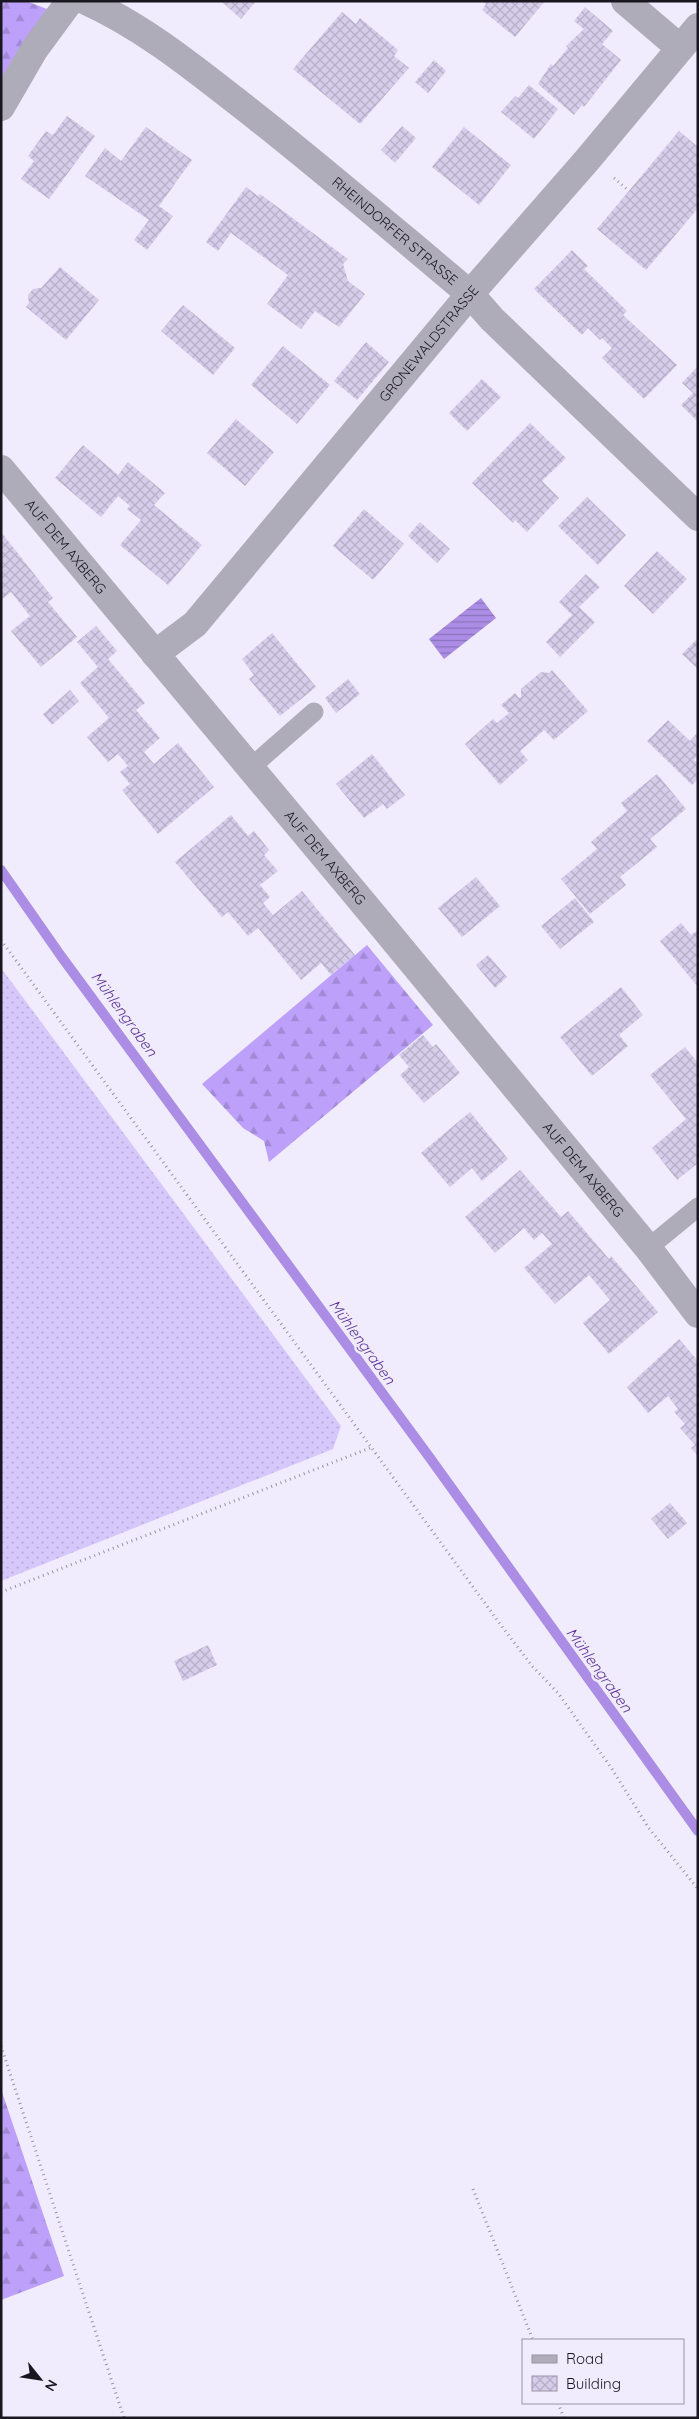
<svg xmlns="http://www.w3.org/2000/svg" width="699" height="2419" font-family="Quicksand,sans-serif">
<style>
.grass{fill:url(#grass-dots)}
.forest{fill:url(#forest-firs)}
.water{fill:url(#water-rules)}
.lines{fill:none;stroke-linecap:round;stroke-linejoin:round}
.stream{stroke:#ab8de6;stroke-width:10}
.building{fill:url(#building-cross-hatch)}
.path{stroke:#9995a4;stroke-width:3;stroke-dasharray:1 4;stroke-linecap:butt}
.lane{stroke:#afacb9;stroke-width:19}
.street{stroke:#afacb9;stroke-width:28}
.labels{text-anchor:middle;stroke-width:5;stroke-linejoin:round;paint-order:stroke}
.street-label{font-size:14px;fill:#191620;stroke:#f0ebfd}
.water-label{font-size:15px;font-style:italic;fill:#5f349b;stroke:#f0ebfd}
</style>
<defs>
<pattern id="grass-dots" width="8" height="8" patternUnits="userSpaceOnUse" patternTransform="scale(1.25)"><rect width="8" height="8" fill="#d7c8fc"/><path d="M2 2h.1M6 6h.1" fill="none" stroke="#b8abd8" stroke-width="1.8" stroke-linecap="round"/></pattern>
<pattern id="forest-firs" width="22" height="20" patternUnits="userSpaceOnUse" patternTransform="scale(1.25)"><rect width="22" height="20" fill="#bda0fa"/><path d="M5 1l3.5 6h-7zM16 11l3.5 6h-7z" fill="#a289d6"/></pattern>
<pattern id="water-rules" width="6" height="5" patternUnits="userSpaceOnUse" patternTransform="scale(1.25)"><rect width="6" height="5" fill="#ab8de6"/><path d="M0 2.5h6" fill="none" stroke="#8a72ba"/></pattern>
<pattern id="building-cross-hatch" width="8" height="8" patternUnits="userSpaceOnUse" patternTransform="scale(1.25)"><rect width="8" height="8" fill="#d5cdea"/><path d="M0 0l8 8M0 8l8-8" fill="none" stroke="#b6afc8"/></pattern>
</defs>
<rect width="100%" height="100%" fill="#f0ebfd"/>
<!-- grass -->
<path class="grass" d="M 1,968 L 341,1426 L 333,1449 L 1,1581 Z"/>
<!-- forest -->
<g class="forest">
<path d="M 1,1 L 26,1 L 52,11 L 1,87 Z"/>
<path d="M 367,945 L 433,1025 L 269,1162 L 264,1141 L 243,1128 L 202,1084 Z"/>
<path d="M 1,2089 L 64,2276 L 1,2300 Z"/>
</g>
<!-- water -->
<path class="water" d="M 481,598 L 496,618 L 444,659 L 429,639 Z"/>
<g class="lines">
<!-- stream -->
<path class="stream" d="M 1,870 L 61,956 L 430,1458 L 698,1831"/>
</g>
<!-- building -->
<g class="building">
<path d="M 221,1 L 256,1 L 241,19 Z"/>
<path d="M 483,1 L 545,1 L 515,37 L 482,10 L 486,4 Z"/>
<path d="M 585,7 L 613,31 L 602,44 L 621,60 L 584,107 L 582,105 L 574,115 L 538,84 L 551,64 L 553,66 L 568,48 L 566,46 L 584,29 L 574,21 Z"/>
<path d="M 342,12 L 356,24 L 360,18 L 385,39 L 398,50 L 394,56 L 409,68 L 360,124 L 293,69 Z"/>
<path d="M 434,60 L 446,71 L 428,93 L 415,82 Z"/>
<path d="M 529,85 L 558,109 L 534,139 L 501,112 L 515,96 L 518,98 Z"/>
<path d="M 67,116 L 95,136 L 49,199 L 21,179 L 34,161 L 28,156 L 46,131 L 53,135 Z"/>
<path d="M 402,126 L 416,138 L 395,163 L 381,150 Z"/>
<path d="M 146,127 L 192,160 L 159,206 L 173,216 L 147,250 L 134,240 L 149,220 L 85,176 L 105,148 L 121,161 Z"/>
<path d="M 464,127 L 511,165 L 479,205 L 432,167 Z"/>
<path d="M 679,131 L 698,147 L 698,208 L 646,270 L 597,229 Z"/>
<path d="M 246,187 L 258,196 L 260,194 L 348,259 L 343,264 L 348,281 L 365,294 L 339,327 L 315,311 L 301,329 L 267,304 L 288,275 L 231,233 L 218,251 L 206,242 Z"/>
<path d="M 572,250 L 588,266 L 584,269 L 627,311 L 623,315 L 677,365 L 644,399 L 602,358 L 612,348 L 602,338 L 600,340 L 588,328 L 582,335 L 534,289 Z"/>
<path d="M 60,267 L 99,300 L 66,340 L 26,307 L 29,303 L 28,295 L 33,289 L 41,288 Z"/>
<path d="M 183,305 L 235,348 L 213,375 L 161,331 Z"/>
<path d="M 366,342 L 389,362 L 357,400 L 334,381 Z"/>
<path d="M 283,346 L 330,385 L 297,424 L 251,385 Z"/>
<path d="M 698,366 L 698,422 L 681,405 L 693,393 L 682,383 Z"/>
<path d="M 482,379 L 501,397 L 467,431 L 449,413 Z"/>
<path d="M 236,419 L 274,452 L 245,486 L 207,453 Z"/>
<path d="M 530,423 L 566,458 L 542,481 L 559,498 L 527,532 L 515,520 L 513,523 L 472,483 Z"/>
<path d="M 83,445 L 118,475 L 128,462 L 165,493 L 154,505 L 202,545 L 168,585 L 120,545 L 141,520 L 127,509 L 130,506 L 118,496 L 101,517 L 55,478 Z"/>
<path d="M 587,497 L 626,535 L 598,565 L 558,526 Z"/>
<path d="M 364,509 L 404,544 L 373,580 L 333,546 Z"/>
<path d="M 420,522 L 450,549 L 437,563 L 408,536 Z"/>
<path d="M 1,532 L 53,598 L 48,602 L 77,637 L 41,667 L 11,631 L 30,616 L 11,592 L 1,600 Z"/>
<path d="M 657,551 L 687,579 L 653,614 L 624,586 Z"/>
<path d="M 586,574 L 600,587 L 579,607 L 595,622 L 560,657 L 546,642 L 572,615 L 559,602 Z"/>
<path d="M 96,626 L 117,651 L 108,659 L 145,703 L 136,710 L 160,738 L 144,752 L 154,764 L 178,743 L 214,787 L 158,834 L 122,790 L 130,784 L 120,772 L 128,766 L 118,754 L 108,762 L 87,737 L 109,718 L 80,683 L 98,667 L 77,642 Z"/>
<path d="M 272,633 L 316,687 L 280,716 L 249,679 L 254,675 L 242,659 Z"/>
<path d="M 698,638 L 698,669 L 682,654 Z"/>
<path d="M 552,670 L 588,711 L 554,740 L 544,730 L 533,740 L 520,751 L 528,760 L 500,785 L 465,744 L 493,719 L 497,723 L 509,713 L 501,705 L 515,693 L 519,698 L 521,697 L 521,689 L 541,672 L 549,673 Z"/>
<path d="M 348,679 L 360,694 L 336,713 L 325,698 Z"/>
<path d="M 70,690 L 79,701 L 52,725 L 43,714 Z"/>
<path d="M 668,720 L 690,741 L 698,732 L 698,755 L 694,760 L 698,763 L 698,779 L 692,785 L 647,741 Z"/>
<path d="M 372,754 L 405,795 L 387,809 L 383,804 L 364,818 L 336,784 Z"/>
<path d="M 657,774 L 686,809 L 650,839 L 657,847 L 620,877 L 626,885 L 590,914 L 561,879 L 597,849 L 591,842 L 627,811 L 621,803 Z"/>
<path d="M 231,815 L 248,836 L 254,831 L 269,850 L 264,855 L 278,871 L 260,885 L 270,897 L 263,903 L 273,915 L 302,891 L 355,955 L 331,975 L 321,963 L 301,980 L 258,928 L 248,936 L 228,912 L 222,917 L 175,862 Z"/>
<path d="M 476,877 L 500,906 L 462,937 L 438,908 Z"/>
<path d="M 575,898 L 594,922 L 560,949 L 541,926 Z"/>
<path d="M 681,923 L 691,935 L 698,930 L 698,987 L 660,941 Z"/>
<path d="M 488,955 L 507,977 L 495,988 L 476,965 Z"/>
<path d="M 621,987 L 643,1015 L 619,1035 L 628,1046 L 592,1076 L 560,1037 Z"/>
<path d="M 423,1035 L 433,1047 L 436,1044 L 460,1073 L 424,1103 L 400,1075 L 409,1067 L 399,1055 Z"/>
<path d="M 685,1047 L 698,1063 L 698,1163 L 677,1180 L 652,1148 L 686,1119 L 650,1075 Z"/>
<path d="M 470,1112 L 508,1159 L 482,1181 L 472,1168 L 450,1187 L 421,1153 Z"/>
<path d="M 520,1170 L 561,1217 L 568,1211 L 609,1259 L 611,1256 L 658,1312 L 609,1354 L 583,1323 L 610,1300 L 589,1275 L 555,1304 L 524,1268 L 552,1244 L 542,1233 L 534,1240 L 524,1228 L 495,1253 L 465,1217 Z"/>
<path d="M 679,1339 L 698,1361 L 698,1456 L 691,1448 L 695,1445 L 680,1428 L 685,1424 L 674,1412 L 678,1409 L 668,1396 L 648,1413 L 627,1387 Z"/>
<path d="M 670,1503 L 687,1523 L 668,1539 L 651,1519 Z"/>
<path d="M 208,1645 L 217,1665 L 183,1681 L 174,1661 Z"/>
</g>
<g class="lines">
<!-- path -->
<g class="path">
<path d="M 614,178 L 629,191"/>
<path d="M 1,940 L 503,1628 L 533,1667 L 558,1693 L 612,1769 L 648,1827 L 698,1889"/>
<path d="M 1,1592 L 370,1448"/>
<path d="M 1,2046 L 124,2418"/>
<path d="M 473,2189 L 533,2340"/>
<path d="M 558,2403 L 564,2418"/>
</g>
<!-- lane -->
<g class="lane">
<path d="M 250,768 L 314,712"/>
<path d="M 648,1248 L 698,1207"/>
</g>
<!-- street -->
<g class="street">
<path id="s1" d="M 86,1 C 139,25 185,61 231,97 C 313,160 391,228 470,294 L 492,319 L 698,517"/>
<path d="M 625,1 L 680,48"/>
<path d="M 1,107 L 34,50 L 70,1"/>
<path id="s2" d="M 1,469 L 379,922 L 648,1248 L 698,1314"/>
<path id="s3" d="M 155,654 L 195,624 L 470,294 L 588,159 L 698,27"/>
</g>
</g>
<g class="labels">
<!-- street labels -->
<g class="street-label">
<text dy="5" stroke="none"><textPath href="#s1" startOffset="386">RHEINDORFER STRASSE</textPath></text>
<text dy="5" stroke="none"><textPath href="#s3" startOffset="415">GRONEWALDSTRASSE</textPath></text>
<text dy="5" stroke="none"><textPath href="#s2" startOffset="101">AUF DEM AXBERG</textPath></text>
<text dy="5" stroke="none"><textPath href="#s2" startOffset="506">AUF DEM AXBERG</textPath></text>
<text dy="5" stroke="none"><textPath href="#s2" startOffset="911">AUF DEM AXBERG</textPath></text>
</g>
<!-- water labels -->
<g class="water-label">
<text transform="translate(124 1014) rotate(54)" y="5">Mühlengraben</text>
<text transform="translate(362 1342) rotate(54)" y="5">Mühlengraben</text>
<text transform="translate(599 1670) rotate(54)" y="5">Mühlengraben</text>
</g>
</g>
<!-- border -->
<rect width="699" height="2419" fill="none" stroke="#191620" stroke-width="5"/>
<!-- legend -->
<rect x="522" y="2339" width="162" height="65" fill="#f0ebfd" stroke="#9a96a5"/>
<rect x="532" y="2355" width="25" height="8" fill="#afacb9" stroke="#9a96a5"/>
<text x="566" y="2364" font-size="15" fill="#191620">Road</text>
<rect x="532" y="2376" width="25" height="15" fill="url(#building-cross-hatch)" stroke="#9a96a5"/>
<text x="566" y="2389" font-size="15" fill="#191620">Building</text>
<!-- north arrow -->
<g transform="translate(40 2379) rotate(120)" stroke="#f0ebfd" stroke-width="4" paint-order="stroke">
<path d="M0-4L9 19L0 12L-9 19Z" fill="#191620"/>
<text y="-8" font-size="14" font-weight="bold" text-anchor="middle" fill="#191620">N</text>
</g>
</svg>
